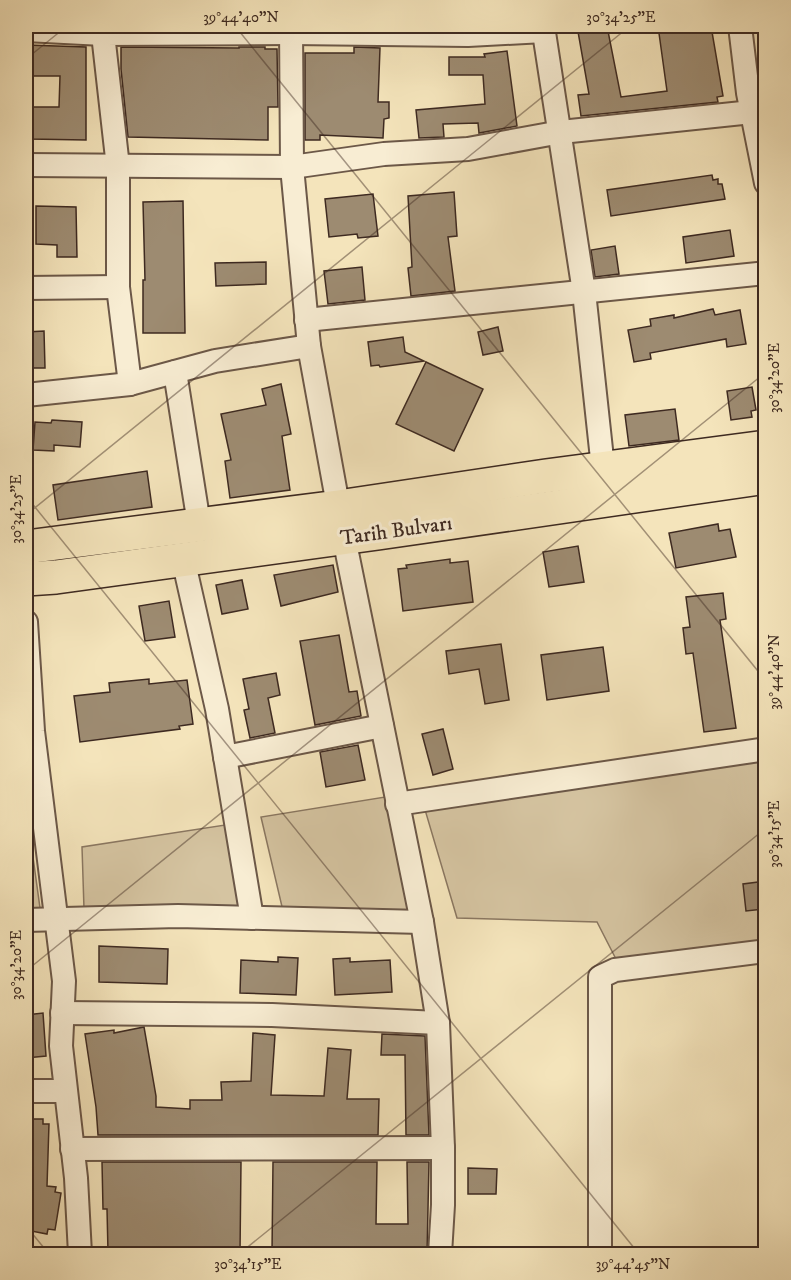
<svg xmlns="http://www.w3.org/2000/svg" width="791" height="1280" font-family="'IM FELL DW Pica',serif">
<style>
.green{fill:#d5c4a1;stroke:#8a7761;stroke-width:1.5}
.building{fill:#9d8b71;stroke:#3e2a21;stroke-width:1.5}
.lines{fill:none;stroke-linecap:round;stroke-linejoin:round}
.minor-casing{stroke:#6c5848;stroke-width:26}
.primary-casing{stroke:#3e2a21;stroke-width:36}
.minor{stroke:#f8edd3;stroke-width:22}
.primary{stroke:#f4e4bb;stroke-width:33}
.ticks{fill:none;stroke:#3e2a21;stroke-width:1.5;stroke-opacity:0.45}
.labels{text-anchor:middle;stroke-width:6;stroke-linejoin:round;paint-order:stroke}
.street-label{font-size:21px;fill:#3e2a21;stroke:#f8edd3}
.neatline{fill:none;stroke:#3e2a21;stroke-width:2}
.ticks-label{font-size:15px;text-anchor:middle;fill:#3e2a21}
</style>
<rect width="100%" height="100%" fill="#f4e4bb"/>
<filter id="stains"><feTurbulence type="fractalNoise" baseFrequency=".00333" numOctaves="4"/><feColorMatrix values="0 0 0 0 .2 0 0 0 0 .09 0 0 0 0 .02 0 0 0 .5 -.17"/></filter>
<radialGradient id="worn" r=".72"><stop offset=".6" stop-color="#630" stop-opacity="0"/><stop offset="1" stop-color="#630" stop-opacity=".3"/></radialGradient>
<!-- green -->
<g class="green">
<path d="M 765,758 L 765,945 L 618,963 L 597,922 L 457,918 L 423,803 Z"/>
<path d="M 385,797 L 410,910 L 283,911 L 261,817 Z"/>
<path d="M 225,825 L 240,906 L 84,909 L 82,847 Z"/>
<path d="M 26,850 L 32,850 L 40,908 L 26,908 Z"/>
</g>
<!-- building -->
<g class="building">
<path d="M 577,26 L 607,26 L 621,97 L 667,91 L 658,26 L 711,26 L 723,96 L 717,97 L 718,102 L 581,116 L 578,95 L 589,94 Z"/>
<path d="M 26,45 L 86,47 L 86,140 L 29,139 L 29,107 L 59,107 L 60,76 L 26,76 Z"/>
<path d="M 121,47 L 239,48 L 239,47 L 265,47 L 265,49 L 277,49 L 278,107 L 268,107 L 268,140 L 128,137 L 121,69 Z"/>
<path d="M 354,47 L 380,48 L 378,102 L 389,102 L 389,118 L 384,119 L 383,138 L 320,135 L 320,140 L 305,140 L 305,53 L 354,53 Z"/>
<path d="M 507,51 L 517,126 L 479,133 L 478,123 L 443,124 L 444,137 L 419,138 L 416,110 L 485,104 L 483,75 L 449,75 L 449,57 L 485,57 L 484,54 Z"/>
<path d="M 712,175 L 713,180 L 718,179 L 718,184 L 722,184 L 725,199 L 611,216 L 607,190 Z"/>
<path d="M 454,192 L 457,236 L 448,237 L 455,291 L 411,296 L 408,268 L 412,267 L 408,196 Z"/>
<path d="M 373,194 L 378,236 L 358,238 L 357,234 L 329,237 L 325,199 Z"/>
<path d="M 183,201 L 185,333 L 143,333 L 143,280 L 145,280 L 143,202 Z"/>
<path d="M 36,206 L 76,207 L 77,257 L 57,257 L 57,245 L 36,244 Z"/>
<path d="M 730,230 L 734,256 L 686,263 L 683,237 Z"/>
<path d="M 615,246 L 619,274 L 595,277 L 591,250 Z"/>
<path d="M 266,262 L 266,284 L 216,286 L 215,263 Z"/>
<path d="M 362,267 L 365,300 L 328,304 L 324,271 Z"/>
<path d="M 713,309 L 715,315 L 740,310 L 746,344 L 727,347 L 726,339 L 650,353 L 651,359 L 634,362 L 628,330 L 651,326 L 650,319 L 674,315 L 674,318 Z"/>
<path d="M 498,327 L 503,351 L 483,355 L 478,332 Z"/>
<path d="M 44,331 L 45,368 L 26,368 L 26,332 Z"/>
<path d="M 403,337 L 405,352 L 424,361 L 380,367 L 379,365 L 371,366 L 368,342 Z"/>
<path d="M 426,362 L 483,389 L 454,451 L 396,424 Z"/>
<path d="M 281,384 L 291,434 L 282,436 L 290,490 L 230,498 L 225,461 L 231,460 L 221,414 L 266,405 L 262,389 Z"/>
<path d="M 752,387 L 756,410 L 751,411 L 752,417 L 731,420 L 727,391 Z"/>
<path d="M 675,409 L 679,440 L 629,446 L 625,415 Z"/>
<path d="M 52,420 L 82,422 L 80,447 L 54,445 L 54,451 L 33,450 L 35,422 L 51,423 Z"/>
<path d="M 147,471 L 152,507 L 58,520 L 53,485 Z"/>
<path d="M 718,524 L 719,531 L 730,529 L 736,557 L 676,568 L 669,533 Z"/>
<path d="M 578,546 L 584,582 L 549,587 L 543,552 Z"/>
<path d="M 450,559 L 450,563 L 468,561 L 473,602 L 403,611 L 398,569 L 407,568 L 406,565 Z"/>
<path d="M 333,565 L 338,592 L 281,606 L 274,575 Z"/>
<path d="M 242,580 L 248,609 L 222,614 L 216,585 Z"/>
<path d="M 723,593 L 726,619 L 720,620 L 736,728 L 704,732 L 693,653 L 686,654 L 683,628 L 690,627 L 686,597 Z"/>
<path d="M 169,601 L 175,637 L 145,641 L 139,606 Z"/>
<path d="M 339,635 L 349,692 L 357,691 L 361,716 L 315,725 L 300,641 Z"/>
<path d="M 501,644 L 509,700 L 485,704 L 479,669 L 449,674 L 446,651 Z"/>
<path d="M 603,647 L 609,691 L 547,700 L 541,655 Z"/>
<path d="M 276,673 L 280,695 L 268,698 L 275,733 L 250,738 L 244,710 L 249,709 L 243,679 Z"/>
<path d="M 149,679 L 149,684 L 187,680 L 193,724 L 179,726 L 180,729 L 80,742 L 74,696 L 110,692 L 109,683 Z"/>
<path d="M 443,729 L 453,769 L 433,775 L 422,734 Z"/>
<path d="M 358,745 L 365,780 L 326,787 L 320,752 Z"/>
<path d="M 765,881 L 765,909 L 746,911 L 743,884 Z"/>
<path d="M 99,946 L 168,949 L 167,984 L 99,982 Z"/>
<path d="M 278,957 L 298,958 L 296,995 L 240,993 L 241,960 L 278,962 Z"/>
<path d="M 350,958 L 350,962 L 390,960 L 392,992 L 335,995 L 333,959 Z"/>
<path d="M 43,1013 L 46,1056 L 26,1058 L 26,1015 Z"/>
<path d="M 144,1027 L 156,1096 L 156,1107 L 190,1109 L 190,1100 L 222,1100 L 221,1082 L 251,1081 L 253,1033 L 275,1035 L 271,1095 L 324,1096 L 328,1048 L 351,1050 L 347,1099 L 379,1099 L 378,1135 L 98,1135 L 96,1107 L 85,1034 L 114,1030 L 114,1033 Z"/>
<path d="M 382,1034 L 425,1036 L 429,1135 L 406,1135 L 405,1055 L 381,1055 Z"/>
<path d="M 26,1119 L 43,1119 L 43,1124 L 49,1124 L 47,1186 L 56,1187 L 55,1192 L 61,1193 L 55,1230 L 48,1229 L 47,1234 L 26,1230 Z"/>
<path d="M 102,1162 L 241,1162 L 240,1253 L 108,1252 L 107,1209 L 103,1209 Z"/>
<path d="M 273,1162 L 377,1162 L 376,1224 L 408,1224 L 407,1162 L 429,1162 L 427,1254 L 272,1253 Z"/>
<path d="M 468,1168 L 497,1169 L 496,1194 L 468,1194 Z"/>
</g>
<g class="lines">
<!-- minor casing -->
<g class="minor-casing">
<g id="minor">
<path d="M 291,26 L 292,167 L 309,346 L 344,538 L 422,922 L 438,1023 L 443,1148 L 443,1205 L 440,1254"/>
<path d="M 543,26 L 584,292 L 603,468"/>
<path d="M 740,26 L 748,93 L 766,183"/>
<path d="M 26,30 L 103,34 L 103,26"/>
<path d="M 26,165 L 292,167 L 384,154 L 468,149 L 561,132 L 752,112"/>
<path d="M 26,288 L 118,287"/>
<path d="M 306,320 L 766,273"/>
<path d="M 175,372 L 199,524"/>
<path d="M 130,384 L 118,287 L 118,167 L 103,34 L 291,33 L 468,35 L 544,31"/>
<path d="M 26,395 L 130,384 L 215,361 L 309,346"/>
<path d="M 183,559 L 217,709 L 252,918"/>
<path d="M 26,622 L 33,731 L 64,981 L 61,1046 L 76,1178 L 80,1254"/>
<path d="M 225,757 L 382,726"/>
<path d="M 397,804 L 766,749"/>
<path d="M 26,920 L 178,916 L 422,922"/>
<path d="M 62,1013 L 272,1015 L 438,1023"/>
<path d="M 26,1091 L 65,1091"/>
<path d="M 72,1149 L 443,1148"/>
<path d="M 600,1254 L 600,977 L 615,970 L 766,951"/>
</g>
</g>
<!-- primary casing -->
<g class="primary-casing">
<g id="primary">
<path d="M 26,547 L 338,507 L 546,476 L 766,447"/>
<path d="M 26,579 L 56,577 L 378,533 L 766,477"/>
</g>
</g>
<!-- minor -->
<use href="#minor" class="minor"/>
<!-- primary -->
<use href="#primary" class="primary"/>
</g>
<!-- ticks -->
<path class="ticks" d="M 235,26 L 766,681M 26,59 L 67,26M 26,496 L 639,1254M 26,515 L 630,26M 26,971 L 766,372M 26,1226 L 49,1254M 239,1254 L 766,828"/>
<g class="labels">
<!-- street labels -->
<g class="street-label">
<text transform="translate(396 530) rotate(-8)" y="7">Tarih Bulvarı</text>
</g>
</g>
<!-- margin -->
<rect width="791" height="1280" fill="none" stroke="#f4e4bb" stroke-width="66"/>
<rect x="33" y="33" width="725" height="1214" class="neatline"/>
<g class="ticks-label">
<text x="241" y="22">39°44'40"N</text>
<text x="621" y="22">30°34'25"E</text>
<text transform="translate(774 378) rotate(-90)" y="5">30°34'20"E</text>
<text transform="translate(16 509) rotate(-90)" y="5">30°34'25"E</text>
<text transform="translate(774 672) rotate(-90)" y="5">39°44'40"N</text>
<text transform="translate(774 834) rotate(-90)" y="5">30°34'15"E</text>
<text transform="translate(16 965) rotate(-90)" y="5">30°34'20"E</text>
<text x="248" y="1269">30°34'15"E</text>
<text x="633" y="1269">39°44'45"N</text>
</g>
<rect width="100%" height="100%" filter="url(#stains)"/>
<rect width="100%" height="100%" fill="url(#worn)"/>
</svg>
